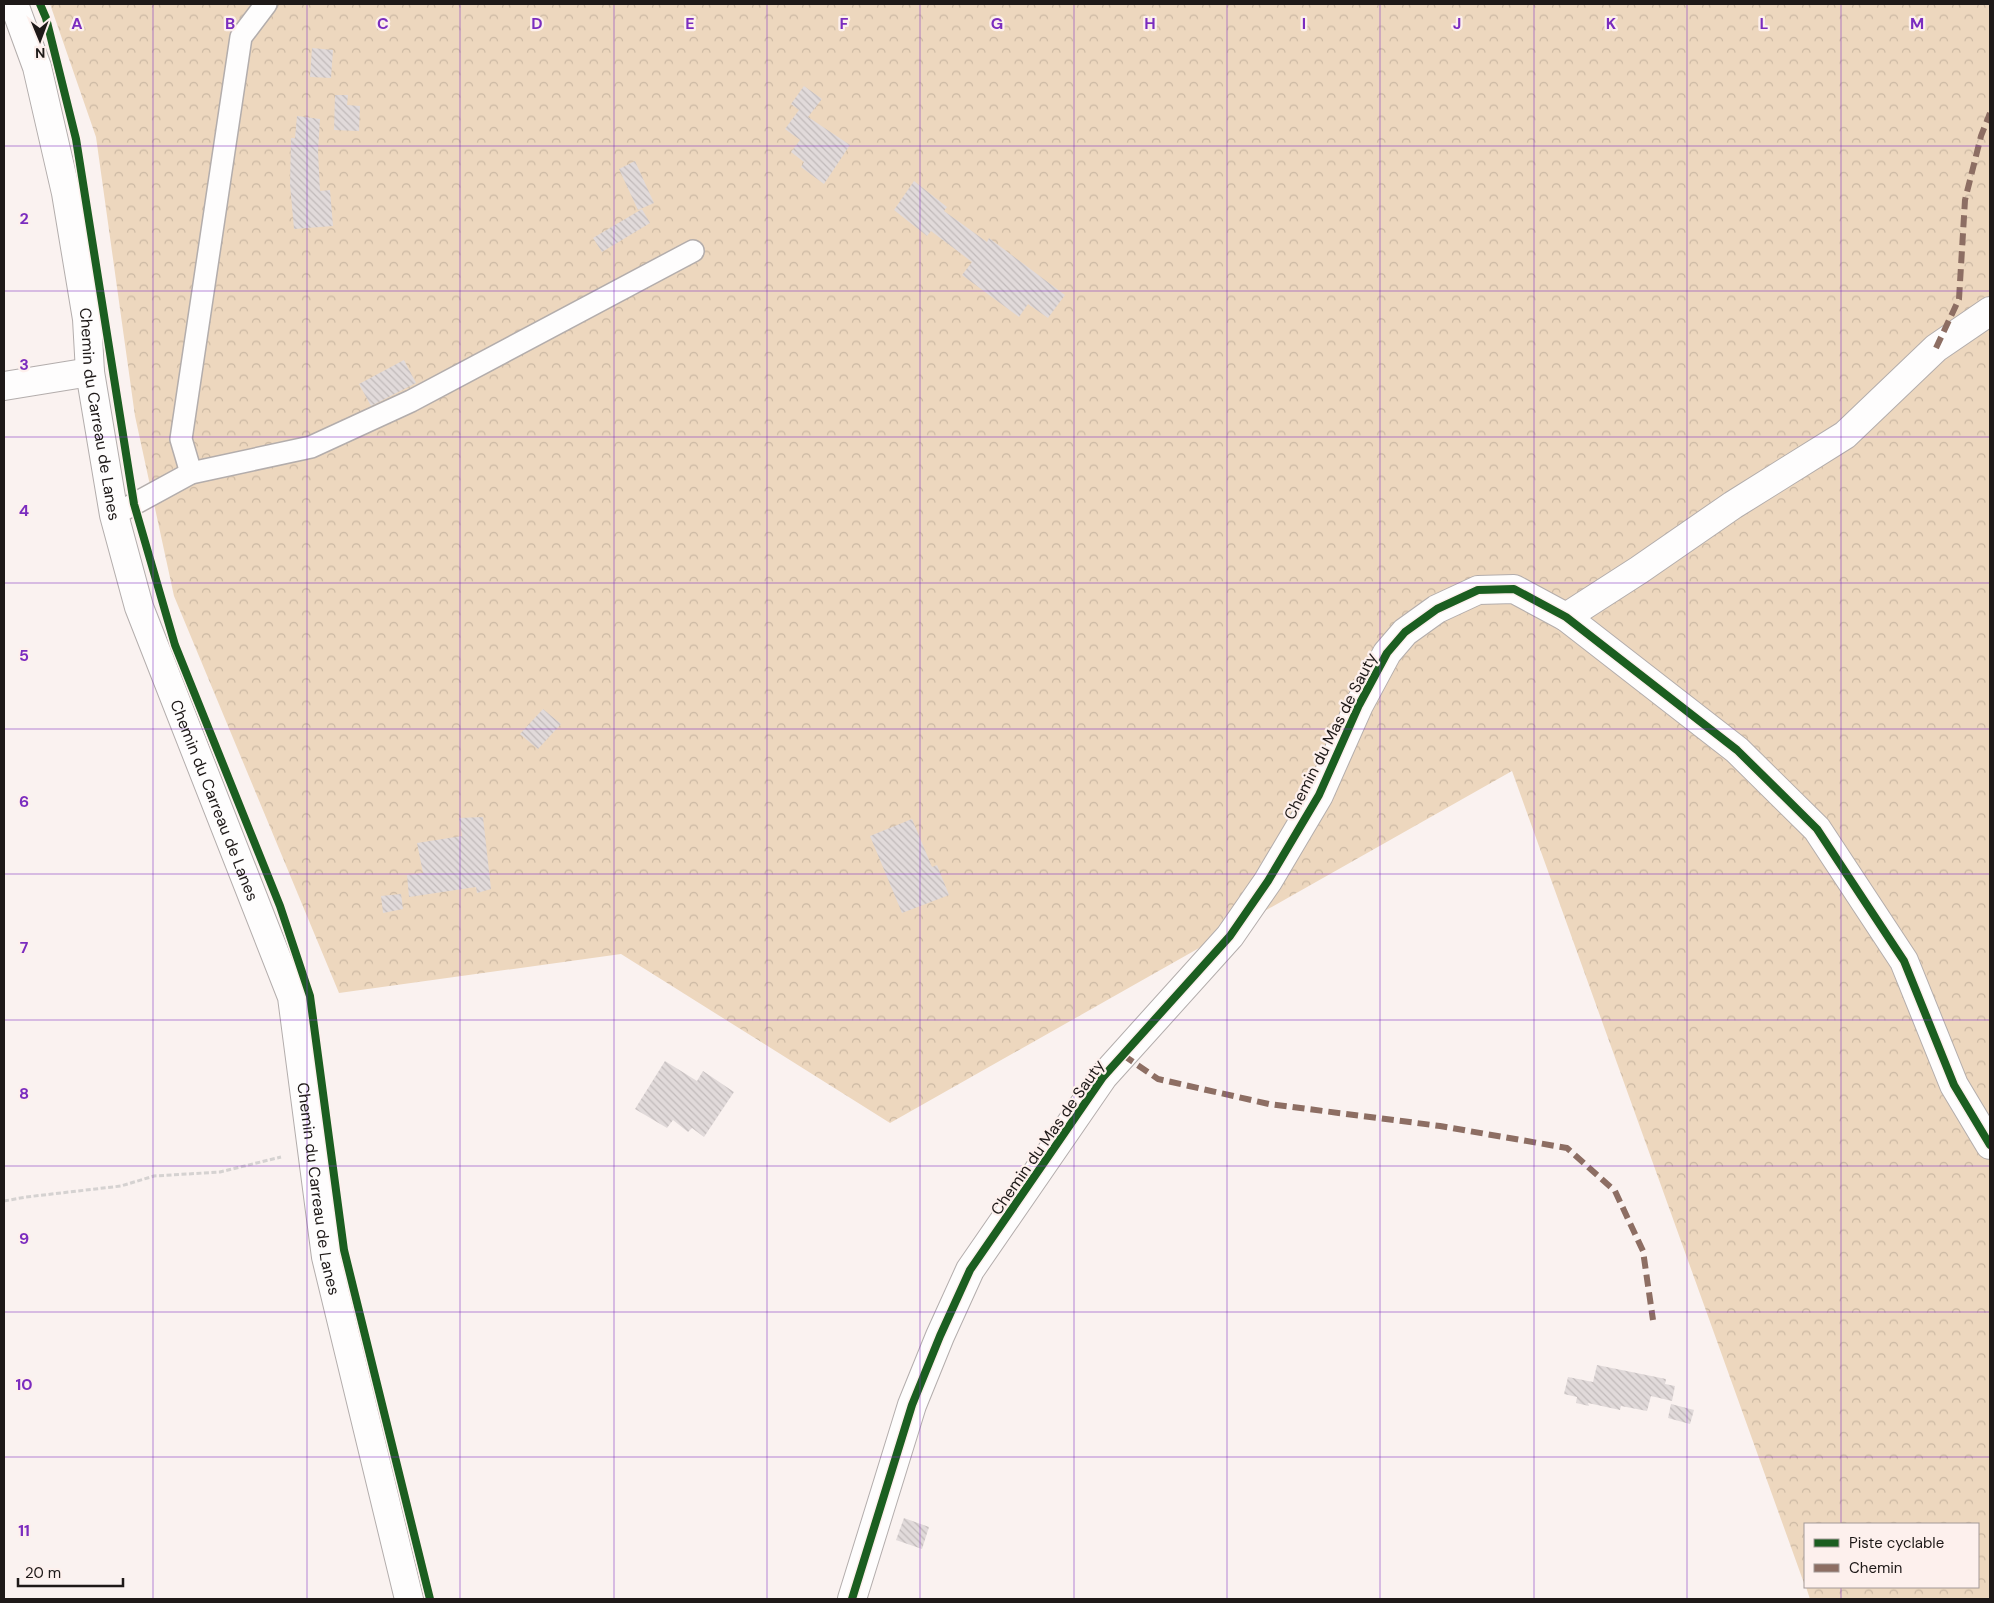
<svg xmlns="http://www.w3.org/2000/svg" width="1994" height="1603" font-family="'DM Sans',sans-serif">
<style>
.forest{fill:url(#forest-crowns)}
.building{fill:url(#building-back-hatch)}
.lines{fill:none;stroke-linecap:round;stroke-linejoin:round}
.lane-casing{stroke:#b3adac;stroke-width:24}
.street-casing{stroke:#b3adac;stroke-width:30}
.path{stroke:#d5d2d1;stroke-width:3;stroke-dasharray:5 2.5;stroke-linecap:butt}
.lane{stroke:#fefdfd;stroke-width:21}
.street{stroke:#fefdfd;stroke-width:28}
.quiet{stroke:#8d6e63;stroke-width:6;stroke-dasharray:12 6;stroke-linecap:butt}
.cycleway-casing{stroke:#fdf0ed;stroke-width:11}
.cycleway{stroke:#1b5e20;stroke-width:8}
.grid{fill:none;stroke:#7b2cbf;stroke-width:1;stroke-opacity:0.55}
.labels{text-anchor:middle;stroke-width:4.5;stroke-linejoin:round;paint-order:stroke}
.street-label{font-size:16px;fill:#1e1918;stroke:#fdf0ed}
.grid-label{font-size:16px;text-anchor:middle;font-weight:bold;fill:#7b2cbf;stroke:#fdf0ed;stroke-width:4.5;stroke-linejoin:round;paint-order:stroke}
</style>
<defs>
<pattern id="forest-crowns" width="20" height="18" patternUnits="userSpaceOnUse" patternTransform="scale(1.25)"><rect width="20" height="18" fill="#edd7be"/><path d="M2 6a3 3 0 1 1 6 0M12 15a3 3 0 1 1 6 0" fill="none" stroke="#cbb8a3"/></pattern>
<pattern id="building-back-hatch" width="6" height="6" patternUnits="userSpaceOnUse" patternTransform="scale(1.25)"><rect width="6" height="6" fill="#e1dada"/><path d="M-1 5l2 2M0 0l6 6M5-1l2 2" fill="none" stroke="#c1baba"/></pattern>
</defs>
<rect width="100%" height="100%" fill="#faf2f0"/>
<!-- forest -->
<path class="forest" d="M 50,4 L 1990,4 L 1990,1599 L 1810,1599 L 1806,1587 L 1978,1587 L 1978,1524 L 1805,1524 L 1805,1586 L 1512,771 L 890,1123 L 621,954 L 339,993 L 174,596 L 135,416 L 96,137 Z"/>
<!-- building -->
<g class="building">
<path d="M 312,48 L 333,50 L 331,78 L 310,77 Z"/>
<path d="M 804,86 L 822,99 L 808,117 L 850,145 L 824,184 L 801,167 L 804,162 L 791,152 L 800,140 L 785,129 L 799,110 L 791,104 Z"/>
<path d="M 335,95 L 348,95 L 347,105 L 360,106 L 359,131 L 334,130 Z"/>
<path d="M 297,116 L 320,119 L 318,151 L 320,191 L 330,190 L 333,226 L 294,229 L 290,184 L 291,138 L 295,138 Z"/>
<path d="M 635,161 L 654,203 L 638,210 L 619,169 Z"/>
<path d="M 914,181 L 947,207 L 944,211 L 987,242 L 989,238 L 1065,295 L 1048,318 L 1028,304 L 1019,317 L 962,275 L 972,262 L 931,231 L 927,236 L 894,210 Z"/>
<path d="M 642,209 L 650,223 L 602,252 L 593,238 Z"/>
<path d="M 404,360 L 416,383 L 371,406 L 359,384 Z"/>
<path d="M 543,709 L 561,724 L 538,749 L 520,734 Z"/>
<path d="M 483,817 L 491,889 L 477,893 L 476,887 L 409,897 L 407,875 L 423,873 L 417,843 L 462,836 L 459,818 Z"/>
<path d="M 912,819 L 932,867 L 937,865 L 949,895 L 902,913 L 870,836 Z"/>
<path d="M 401,894 L 403,909 L 383,913 L 381,896 Z"/>
<path d="M 665,1061 L 697,1081 L 703,1071 L 734,1092 L 704,1137 L 692,1128 L 688,1132 L 673,1120 L 667,1128 L 635,1109 Z"/>
<path d="M 1597,1365 L 1666,1379 L 1665,1384 L 1675,1386 L 1672,1401 L 1651,1396 L 1647,1411 L 1621,1406 L 1620,1410 L 1588,1403 L 1589,1406 L 1576,1403 L 1577,1397 L 1564,1394 L 1568,1377 L 1593,1382 Z"/>
<path d="M 1671,1404 L 1694,1410 L 1690,1424 L 1668,1418 Z"/>
<path d="M 904,1518 L 929,1527 L 922,1549 L 896,1540 Z"/>
</g>
<g class="lines">
<!-- lane casing -->
<g class="lane-casing">
<g id="lane">
<path d="M 191,473 L 181,439 L 241,37 L 266,4"/>
<path d="M 114,515 L 191,473 L 311,447 L 411,401 L 693,251"/>
</g>
</g>
<!-- street casing -->
<g class="street-casing">
<g id="street">
<path id="s1" d="M 14,4 L 37,67 L 66,193 L 87,319 L 90,372 L 114,515 L 139,607 L 292,997 L 326,1257 L 409,1599"/>
<path d="M 4,386 L 90,372"/>
<path d="M 1566,617 L 1639,570 L 1733,505 L 1845,435 L 1936,348 L 1990,311"/>
<path d="M 852,1599 L 912,1405 L 940,1336 L 970,1270 L 1103,1077 L 1230,936 L 1268,881 L 1319,795 L 1359,705 L 1387,653 L 1405,632 L 1437,609 L 1478,590 L 1514,589 L 1566,617 L 1737,750 L 1817,829 L 1904,961 L 1954,1085 L 1990,1145"/>
</g>
</g>
<!-- path -->
<path class="path" d="M 4,1201 L 26,1197 L 121,1186 L 154,1176 L 220,1172 L 281,1157"/>
<!-- lane -->
<use href="#lane" class="lane"/>
<!-- street -->
<use href="#street" class="street"/>
<!-- quiet -->
<g class="quiet">
<path d="M 1936,348 L 1959,299 L 1965,200 L 1981,136 L 1990,113"/>
<path d="M 1123,1055 L 1158,1079 L 1269,1104 L 1440,1126 L 1567,1148 L 1615,1191 L 1643,1251 L 1653,1320"/>
</g>
<!-- cycleway casing -->
<g class="cycleway-casing">
<g id="cycleway">
<path d="M 40,4 L 46,18 L 76,139 L 134,504 L 175,645 L 280,906 L 310,996 L 344,1250 L 430,1599"/>
<path d="M 852,1599 L 912,1405 L 940,1336 L 970,1270 L 1103,1077 L 1230,936 L 1268,881 L 1319,795 L 1359,705 L 1387,653 L 1405,632 L 1437,609 L 1478,590 L 1514,589 L 1566,617 L 1737,750 L 1817,829 L 1904,961 L 1954,1085 L 1990,1145"/>
</g>
</g>
<!-- cycleway -->
<use href="#cycleway" class="cycleway"/>
</g>
<!-- grid -->
<path class="grid" d="M 153,4 L 153,1599M 307,4 L 307,1599M 460,4 L 460,1599M 614,4 L 614,1599M 767,4 L 767,1599M 920,4 L 920,1599M 1074,4 L 1074,1599M 1227,4 L 1227,1599M 1380,4 L 1380,1599M 1534,4 L 1534,1599M 1687,4 L 1687,1599M 1841,4 L 1841,1524M 4,146 L 1990,146M 4,291 L 1990,291M 4,437 L 1990,437M 4,583 L 1990,583M 4,729 L 1990,729M 4,874 L 1990,874M 4,1020 L 1990,1020M 4,1166 L 1990,1166M 4,1312 L 1990,1312M 4,1457 L 1990,1457M 1841,1587 L 1841,1599"/>
<g class="labels">
<!-- street labels -->
<g class="street-label">
<text dy="6" stroke="none"><textPath href="#s1" startOffset="420">Chemin du Carreau de Lanes</textPath></text>
<text transform="translate(1330 736) rotate(-63)" y="6">Chemin du Mas de Sauty</text>
<text dy="6" stroke="none"><textPath href="#s1" startOffset="825">Chemin du Carreau de Lanes</textPath></text>
<text transform="translate(1047 1137) rotate(-55)" y="6">Chemin du Mas de Sauty</text>
<text dy="6" stroke="none"><textPath href="#s1" startOffset="1230">Chemin du Carreau de Lanes</textPath></text>
</g>
</g>
<g class="grid-label">
<text x="77" y="29">A</text>
<text x="230" y="29">B</text>
<text x="383" y="29">C</text>
<text x="537" y="29">D</text>
<text x="690" y="29">E</text>
<text x="844" y="29">F</text>
<text x="997" y="29">G</text>
<text x="1150" y="29">H</text>
<text x="1304" y="29">I</text>
<text x="1457" y="29">J</text>
<text x="1611" y="29">K</text>
<text x="1764" y="29">L</text>
<text x="1917" y="29">M</text>
<text x="24" y="224">2</text>
<text x="24" y="370">3</text>
<text x="24" y="516">4</text>
<text x="24" y="661">5</text>
<text x="24" y="807">6</text>
<text x="24" y="953">7</text>
<text x="24" y="1099">8</text>
<text x="24" y="1244">9</text>
<text x="24" y="1390">10</text>
<text x="24" y="1536">11</text>
</g>
<!-- border -->
<rect width="1994" height="1603" fill="none" stroke="#1e1918" stroke-width="10"/>
<!-- legend -->
<rect x="1804" y="1523" width="175" height="65" fill="#fdf0ed" stroke="#a49a98"/>
<rect x="1814" y="1539" width="25" height="8" fill="#1b5e20" stroke="#a49a98"/>
<text x="1849" y="1548" font-size="15" fill="#1e1918">Piste cyclable</text>
<rect x="1814" y="1564" width="25" height="8" fill="#8d6e63" stroke="#a49a98"/>
<text x="1849" y="1573" font-size="15" fill="#1e1918">Chemin</text>
<!-- north arrow -->
<g transform="translate(40 40) rotate(179)" stroke="#fdf0ed" stroke-width="4" paint-order="stroke">
<path d="M0-4L9 19L0 12L-9 19Z" fill="#1e1918"/>
<text y="-8" font-size="14" font-weight="bold" text-anchor="middle" fill="#1e1918">N</text>
</g>
<!-- scale -->
<path d="M18 1578v8h105v-8" fill="none" stroke="#1e1918" stroke-width="2.5"/>
<text x="25" y="1578" font-size="15" fill="#1e1918" stroke="#fdf0ed" stroke-width="4" paint-order="stroke">20 m</text>
</svg>
